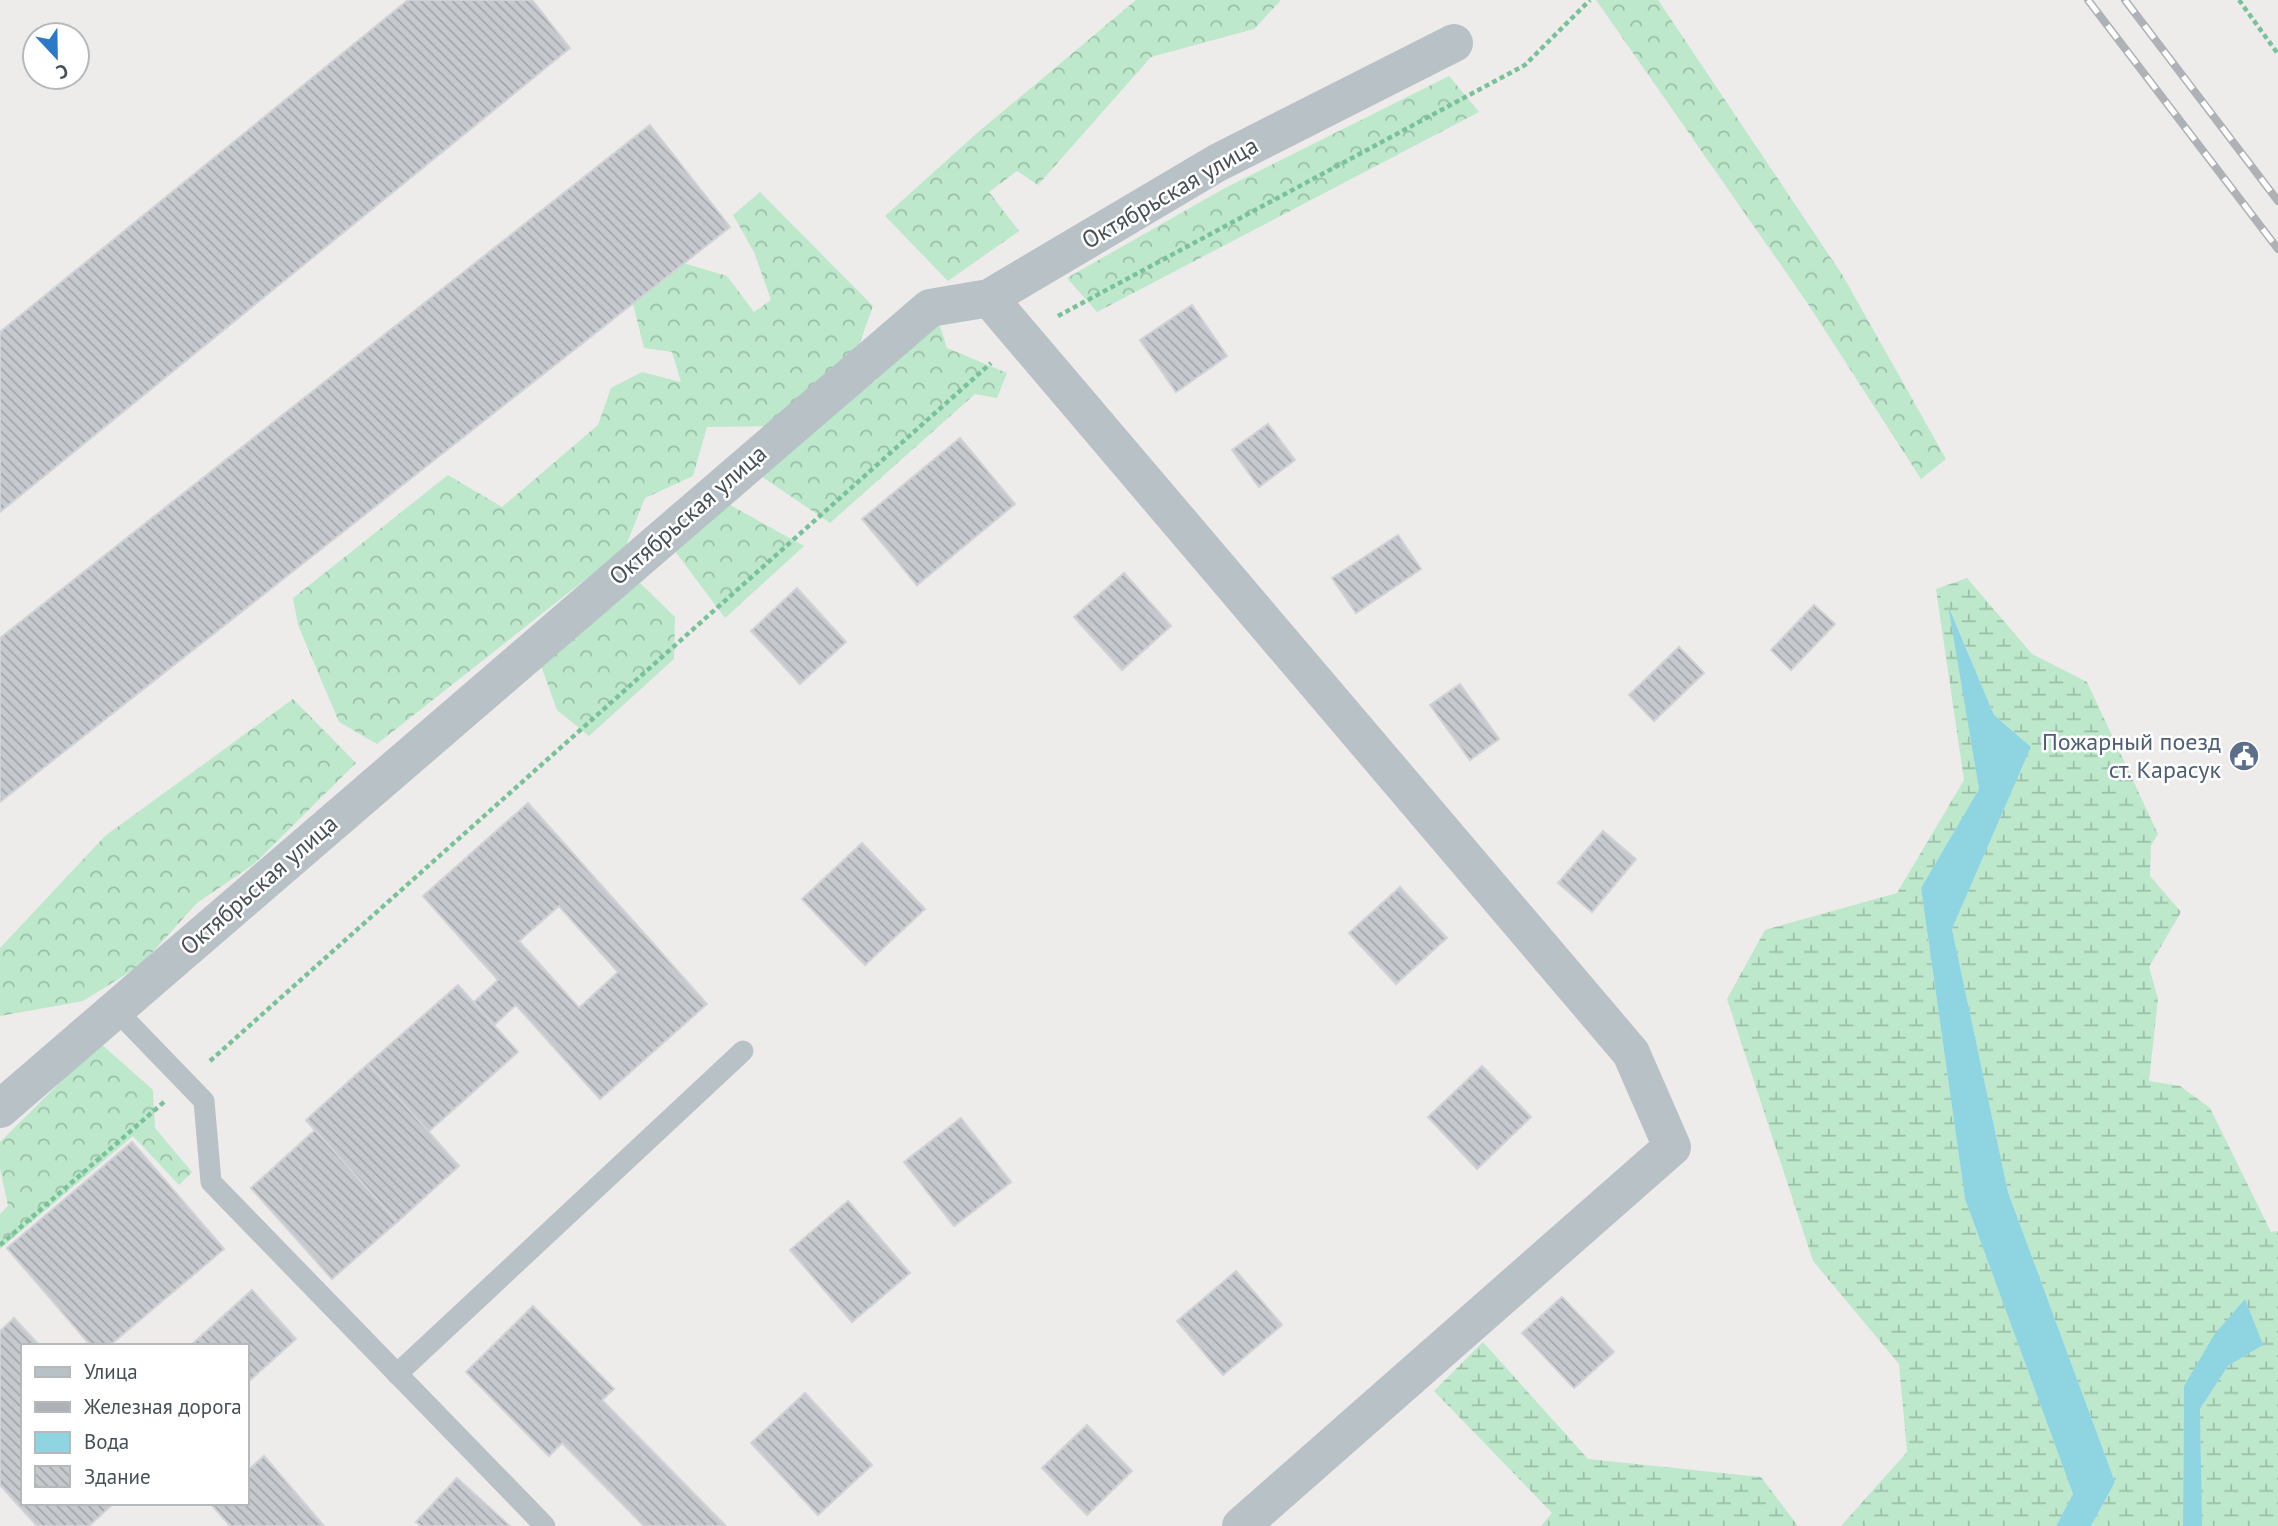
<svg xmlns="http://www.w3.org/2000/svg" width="2278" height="1526" font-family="'PT Sans',sans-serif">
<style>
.forest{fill:url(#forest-crowns)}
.wetland{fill:url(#wetland-marsh)}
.water{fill:#8ed5e1}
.building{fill:url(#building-back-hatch);stroke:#d0d2d6;stroke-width:2;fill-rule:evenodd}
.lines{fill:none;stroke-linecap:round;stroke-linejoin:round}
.path{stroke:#79c299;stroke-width:4.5;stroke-dasharray:5 3.5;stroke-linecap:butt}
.lane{stroke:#b8c1c6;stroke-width:21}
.street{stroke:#b8c1c6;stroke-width:38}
.rail-casing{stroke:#aeb1b5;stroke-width:8}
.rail{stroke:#fff;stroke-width:5;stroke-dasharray:16;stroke-linecap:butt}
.labels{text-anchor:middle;stroke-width:5;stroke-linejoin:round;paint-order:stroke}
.street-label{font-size:24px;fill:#465056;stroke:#fff}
.service-label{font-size:24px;fill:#4e5e75;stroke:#fff;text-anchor:end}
</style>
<defs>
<pattern id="forest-crowns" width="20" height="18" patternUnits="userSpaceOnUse" patternTransform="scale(1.75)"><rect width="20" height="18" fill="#bde8cb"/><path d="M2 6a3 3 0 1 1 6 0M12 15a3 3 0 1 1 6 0" fill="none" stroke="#9bbea8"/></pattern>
<pattern id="wetland-marsh" width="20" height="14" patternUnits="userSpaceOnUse" patternTransform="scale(1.75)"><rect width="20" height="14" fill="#bde8cb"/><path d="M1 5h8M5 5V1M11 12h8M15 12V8" fill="none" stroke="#9bbea8"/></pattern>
<pattern id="building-back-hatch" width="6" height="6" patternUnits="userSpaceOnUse" patternTransform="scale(1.75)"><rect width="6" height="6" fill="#c6c9ce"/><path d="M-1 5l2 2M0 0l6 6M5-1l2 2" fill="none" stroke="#a3a6aa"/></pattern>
</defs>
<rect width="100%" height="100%" fill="#eeebeb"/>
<!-- forest -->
<g class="forest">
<path d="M 1136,0 L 1281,0 L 1254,29 L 1151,57 L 1038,185 L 1017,171 L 989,192 L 1019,231 L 948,281 L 885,216 L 977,133 Z"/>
<path d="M 1596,0 L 1658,0 L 1843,276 L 1946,459 L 1921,479 L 1806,301 Z"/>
<path d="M 1449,76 L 1479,112 L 1097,312 L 1067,278 L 1225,188 Z"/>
<path d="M 760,192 L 873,306 L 849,373 L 776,426 L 707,427 L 693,476 L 645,498 L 625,548 L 377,744 L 339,722 L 298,625 L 293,598 L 448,475 L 502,507 L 598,425 L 611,388 L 642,372 L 681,382 L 672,352 L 644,348 L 630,292 L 667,258 L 727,276 L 754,312 L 771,300 L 754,252 L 733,215 Z"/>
<path d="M 937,317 L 947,348 L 1007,373 L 997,398 L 975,394 L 830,523 L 758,474 L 841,397 L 877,380 L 877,355 Z"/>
<path d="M 714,496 L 804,546 L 725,618 L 669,543 Z"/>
<path d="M 640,583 L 675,617 L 674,659 L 589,736 L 557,710 L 539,660 Z"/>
<path d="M 293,699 L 356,763 L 254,864 L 197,903 L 141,965 L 83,1001 L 0,1016 L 0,948 L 105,836 Z"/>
<path d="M 100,1043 L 153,1090 L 155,1128 L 192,1172 L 179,1185 L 133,1136 L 0,1249 L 0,1214 L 8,1206 L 0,1168 L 0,1142 Z"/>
</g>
<!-- wetland -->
<g class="wetland">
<path d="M 1967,578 L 2032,654 L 2087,682 L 2158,834 L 2151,845 L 2150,876 L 2181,912 L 2149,967 L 2158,999 L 2149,1081 L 2180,1086 L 2210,1108 L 2271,1232 L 2278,1231 L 2278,1526 L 2202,1526 L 2201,1519 L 2200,1409 L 2228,1366 L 2263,1345 L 2184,1386 L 2183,1526 L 2091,1526 L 2115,1482 L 2008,1192 L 1952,929 L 2031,747 L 1994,715 L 1950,609 L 1979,789 L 1921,888 L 1965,1199 L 2073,1494 L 2056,1526 L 1841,1526 L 1907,1452 L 1899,1364 L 1813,1261 L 1727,999 L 1765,930 L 1897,893 L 1964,780 L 1936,589 Z"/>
<path d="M 1483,1342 L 1588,1459 L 1761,1477 L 1798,1526 L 1541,1526 L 1552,1513 L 1434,1391 Z"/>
</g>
<!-- water -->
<g class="water">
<path d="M 1948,605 L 1994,715 L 2031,747 L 1952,929 L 2008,1192 L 2115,1482 L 2091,1526 L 2056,1526 L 2073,1494 L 1965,1199 L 1921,888 L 1979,789 Z"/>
<path d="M 2245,1299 L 2263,1345 L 2228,1366 L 2200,1409 L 2202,1526 L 2183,1526 L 2184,1386 L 2214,1335 Z"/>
</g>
<!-- building -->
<g class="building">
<path d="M 408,0 L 532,0 L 570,48 L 0,512 L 0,332 Z"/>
<path d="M 650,125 L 730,227 L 0,802 L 0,638 Z"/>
<path d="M 1192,305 L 1227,356 L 1176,392 L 1140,340 Z"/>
<path d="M 1268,424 L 1295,460 L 1259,487 L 1232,450 Z"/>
<path d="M 960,438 L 1015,504 L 917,585 L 862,519 Z"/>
<path d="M 1398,535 L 1421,569 L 1356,613 L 1332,578 Z"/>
<path d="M 1124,573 L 1171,626 L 1122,670 L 1074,617 Z"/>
<path d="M 797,588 L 846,642 L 800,684 L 751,631 Z"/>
<path d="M 1814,605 L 1835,624 L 1791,670 L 1771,650 Z"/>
<path d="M 1679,647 L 1704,673 L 1654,721 L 1629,695 Z"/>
<path d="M 1460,684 L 1499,739 L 1470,760 L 1430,705 Z"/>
<path d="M 528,803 L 707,1004 L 600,1099 L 516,1005 L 494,1025 L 474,1002 L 498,980 L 423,896 ZM 559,906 L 618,972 L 579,1008 L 519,941 Z"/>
<path d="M 1603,831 L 1636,859 L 1592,912 L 1558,883 Z"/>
<path d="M 862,843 L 925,909 L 865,965 L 802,899 Z"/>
<path d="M 1400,887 L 1447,938 L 1396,984 L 1349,933 Z"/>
<path d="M 458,985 L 518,1052 L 428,1132 L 368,1064 Z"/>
<path d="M 368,1064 L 459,1166 L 397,1222 L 306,1120 Z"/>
<path d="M 1482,1066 L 1531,1117 L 1477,1169 L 1428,1117 Z"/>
<path d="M 961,1118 L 1011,1182 L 954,1226 L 904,1162 Z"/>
<path d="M 315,1130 L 397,1222 L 332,1279 L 251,1188 Z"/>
<path d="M 132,1142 L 224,1249 L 109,1346 L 91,1346 L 7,1248 Z"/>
<path d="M 848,1201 L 910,1273 L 852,1322 L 790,1250 Z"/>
<path d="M 1236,1271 L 1282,1325 L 1223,1375 L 1177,1321 Z"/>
<path d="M 252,1290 L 296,1339 L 247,1383 L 247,1346 L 190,1346 Z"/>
<path d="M 1562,1297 L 1614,1352 L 1574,1388 L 1522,1333 Z"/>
<path d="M 533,1306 L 614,1389 L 602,1400 L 726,1526 L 644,1526 L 562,1443 L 549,1456 L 466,1372 Z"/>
<path d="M 14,1318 L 40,1346 L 23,1346 L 23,1503 L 114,1503 L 89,1526 L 37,1526 L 0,1485 L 0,1331 Z"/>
<path d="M 805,1393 L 872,1465 L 818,1515 L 751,1443 Z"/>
<path d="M 1087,1425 L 1132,1471 L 1087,1515 L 1042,1468 Z"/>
<path d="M 264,1456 L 324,1526 L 230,1526 L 210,1503 L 247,1503 L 247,1471 Z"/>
<path d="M 457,1478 L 510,1526 L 421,1526 L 416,1522 Z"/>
</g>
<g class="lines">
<!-- path -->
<g class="path">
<path d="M 2239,0 L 2278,54"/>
<path d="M 1058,316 L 1525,65 L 1590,0"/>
<path d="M 210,1061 L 991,363"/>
<path d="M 0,1245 L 164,1102"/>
</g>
<!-- lane -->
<g class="lane">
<path d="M 115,1009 L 204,1101 L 211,1182 L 545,1526"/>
<path d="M 397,1374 L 743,1051"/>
</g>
<!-- street -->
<g class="street">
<path d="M 989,298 L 1631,1053 L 1672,1147 L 1241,1526"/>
<path d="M 0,1109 L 930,308 L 989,298 L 1217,163 L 1454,43"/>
</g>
<!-- rail casing -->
<g class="rail-casing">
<g id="rail">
<path d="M 2088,0 L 2278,249"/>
<path d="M 2125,0 L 2278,201"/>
</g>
</g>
<!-- rail -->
<use href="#rail" class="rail"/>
</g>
<!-- icons -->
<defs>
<g id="civic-disc" transform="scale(1.575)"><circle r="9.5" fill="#5c6f8a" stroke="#fff"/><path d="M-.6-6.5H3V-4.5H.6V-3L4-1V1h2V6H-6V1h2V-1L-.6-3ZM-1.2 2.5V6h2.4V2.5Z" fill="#fff"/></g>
</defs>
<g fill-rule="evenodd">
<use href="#civic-disc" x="2244" y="756"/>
</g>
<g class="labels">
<!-- street labels -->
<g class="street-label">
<text transform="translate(1170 193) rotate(-30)" y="8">Октябрьская улица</text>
<text transform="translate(688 515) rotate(-41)" y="8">Октябрьская улица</text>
<text transform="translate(259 885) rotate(-41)" y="8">Октябрьская улица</text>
</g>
<!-- service labels -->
<g class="service-label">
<text x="2221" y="750">Пожарный поезд<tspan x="2221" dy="28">ст. Карасук</tspan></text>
</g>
</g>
<!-- legend -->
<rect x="21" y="1344" width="228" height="161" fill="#ffffff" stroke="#b5b9bb" stroke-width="2"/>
<rect x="35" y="1367" width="35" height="10" fill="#b8c1c6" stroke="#b5b9bb" stroke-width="2"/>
<text x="84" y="1379" font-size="21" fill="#465056">Улица</text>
<rect x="35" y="1402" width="35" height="10" fill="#aeb1b5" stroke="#b5b9bb" stroke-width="2"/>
<text x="84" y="1414" font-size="21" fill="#465056">Железная дорога</text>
<rect x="35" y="1432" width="35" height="21" fill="#8ed5e1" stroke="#b5b9bb" stroke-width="2"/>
<text x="84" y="1449" font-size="21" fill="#465056">Вода</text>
<rect x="35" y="1466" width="35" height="21" fill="url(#building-back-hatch)" stroke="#b5b9bb" stroke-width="2"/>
<text x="84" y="1484" font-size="21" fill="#465056">Здание</text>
<!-- north arrow -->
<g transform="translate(56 56) rotate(158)"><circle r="33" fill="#ffffff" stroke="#b5b9bb" stroke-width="2"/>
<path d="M0-5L12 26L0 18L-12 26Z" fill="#2b7ac8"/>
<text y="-10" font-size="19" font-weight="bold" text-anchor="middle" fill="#465056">С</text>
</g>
</svg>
